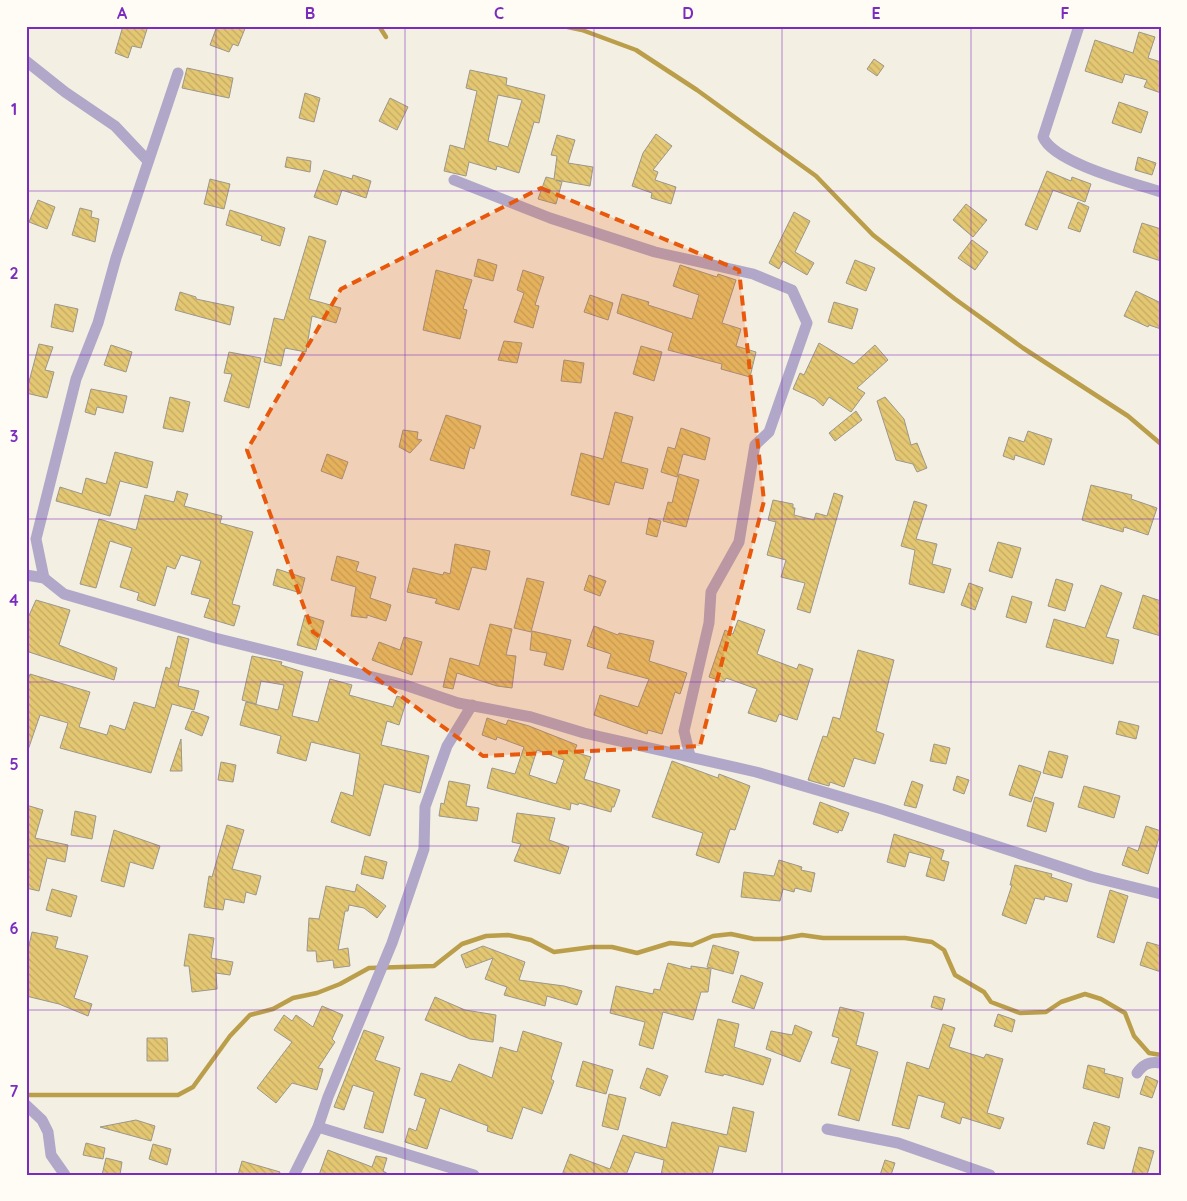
<svg xmlns="http://www.w3.org/2000/svg" width="1187" height="1201" font-family="Quicksand,sans-serif">
<style>
.lines{fill:none;stroke-linecap:round;stroke-linejoin:round}
.stream{stroke:#ba9e49;stroke-width:4.5}
.building{fill:url(#building-back-hatch);stroke:#9b978c;fill-rule:evenodd}
.minor{stroke:#b0a7c9;stroke-width:11}
.marked{fill:#e8590c;fill-opacity:0.2;stroke:#e8590c;stroke-width:4;stroke-dasharray:10 6;stroke-linejoin:round}
.grid{fill:none;stroke:#7b2cbf;stroke-width:1;stroke-opacity:0.55}
.neatline{fill:none;stroke:#7b2cbf;stroke-width:2}
.grid-label{font-size:16px;text-anchor:middle;font-weight:bold;fill:#7b2cbf}
</style>
<defs>
<pattern id="building-back-hatch" width="6" height="6" patternUnits="userSpaceOnUse" patternTransform="scale(1.25)"><rect width="6" height="6" fill="#e4c772"/><path d="M-1 5l2 2M0 0l6 6M5-1l2 2" fill="none" stroke="#c3ab62"/></pattern>
</defs>
<rect width="100%" height="100%" fill="#f3efe3"/>
<g class="lines">
<!-- stream -->
<g class="stream">
<path d="M 379,26 L 386,37"/>
<path d="M 563,26 L 582,30 L 636,50 L 697,90 L 816,176 L 873,235 L 955,299 L 1023,348 L 1128,416 L 1161,444"/>
<path d="M 26,1095 L 178,1095 L 193,1087 L 230,1036 L 250,1015 L 273,1009 L 293,998 L 317,993 L 340,984 L 369,968 L 434,966 L 462,944 L 486,936 L 508,935 L 531,940 L 554,952 L 592,947 L 612,947 L 637,953 L 670,943 L 692,945 L 713,936 L 731,934 L 754,939 L 780,939 L 802,935 L 823,938 L 905,938 L 932,942 L 944,950 L 955,975 L 984,992 L 991,1002 L 1020,1013 L 1046,1012 L 1061,1002 L 1085,994 L 1101,999 L 1125,1013 L 1134,1036 L 1149,1053 L 1161,1055"/>
</g>
</g>
<!-- building -->
<g class="building">
<path d="M 123,26 L 148,26 L 141,48 L 132,46 L 128,58 L 115,53 Z"/>
<path d="M 217,26 L 246,26 L 238,46 L 233,44 L 229,52 L 210,45 Z"/>
<path d="M 1139,32 L 1155,37 L 1148,58 L 1161,62 L 1161,93 L 1144,87 L 1147,80 L 1125,74 L 1122,83 L 1085,71 L 1095,40 L 1133,53 Z"/>
<path d="M 874,59 L 884,66 L 877,76 L 867,69 Z"/>
<path d="M 187,68 L 233,78 L 229,98 L 182,88 Z"/>
<path d="M 470,70 L 507,78 L 506,85 L 545,95 L 539,123 L 534,122 L 519,173 L 497,166 L 496,170 L 469,162 L 466,176 L 444,171 L 450,145 L 464,149 L 477,91 L 466,88 ZM 498,95 L 522,100 L 508,147 L 488,141 Z"/>
<path d="M 305,93 L 320,98 L 314,122 L 299,118 Z"/>
<path d="M 390,98 L 408,107 L 397,130 L 379,121 Z"/>
<path d="M 1119,102 L 1148,112 L 1141,133 L 1112,123 Z"/>
<path d="M 656,134 L 672,146 L 653,170 L 658,172 L 655,180 L 676,187 L 671,204 L 651,198 L 652,193 L 632,186 L 643,153 Z"/>
<path d="M 557,135 L 575,140 L 568,163 L 593,167 L 590,186 L 556,180 L 562,182 L 556,204 L 538,199 L 546,177 L 554,179 L 557,156 L 551,155 Z"/>
<path d="M 287,157 L 311,161 L 310,172 L 285,167 Z"/>
<path d="M 1138,157 L 1156,163 L 1152,175 L 1135,170 Z"/>
<path d="M 324,170 L 352,179 L 353,175 L 371,181 L 366,198 L 342,190 L 337,205 L 314,197 Z"/>
<path d="M 1047,171 L 1071,181 L 1072,177 L 1091,184 L 1085,202 L 1053,190 L 1037,230 L 1025,225 Z"/>
<path d="M 210,179 L 230,184 L 224,209 L 204,204 Z"/>
<path d="M 38,200 L 55,207 L 47,229 L 29,222 Z"/>
<path d="M 1078,202 L 1089,207 L 1080,232 L 1068,228 Z"/>
<path d="M 966,204 L 987,220 L 973,237 L 953,220 Z"/>
<path d="M 80,208 L 92,211 L 91,217 L 99,219 L 95,242 L 72,235 Z"/>
<path d="M 230,210 L 285,228 L 280,246 L 261,240 L 262,236 L 226,225 Z"/>
<path d="M 794,212 L 810,221 L 795,252 L 814,263 L 807,275 L 783,261 L 779,269 L 769,263 Z"/>
<path d="M 1142,223 L 1161,229 L 1161,261 L 1133,252 Z"/>
<path d="M 309,236 L 326,241 L 309,299 L 341,308 L 336,323 L 312,316 L 306,352 L 285,348 L 281,366 L 264,362 L 274,318 L 284,320 Z"/>
<path d="M 972,240 L 988,252 L 975,270 L 958,258 Z"/>
<path d="M 478,259 L 497,265 L 493,281 L 474,276 Z"/>
<path d="M 855,260 L 875,268 L 866,291 L 846,283 Z"/>
<path d="M 680,265 L 717,277 L 718,274 L 736,280 L 722,323 L 741,329 L 736,346 L 756,352 L 750,377 L 721,369 L 722,364 L 668,350 L 673,333 L 617,313 L 622,294 L 649,302 L 648,305 L 692,319 L 699,295 L 673,286 Z"/>
<path d="M 436,270 L 472,280 L 463,309 L 467,310 L 460,339 L 423,330 Z"/>
<path d="M 523,270 L 544,277 L 535,305 L 539,306 L 533,328 L 514,322 L 524,293 L 517,290 Z"/>
<path d="M 1136,291 L 1161,303 L 1161,329 L 1149,325 L 1148,327 L 1124,316 Z"/>
<path d="M 180,292 L 196,297 L 196,299 L 234,307 L 230,325 L 175,310 Z"/>
<path d="M 590,295 L 613,303 L 608,320 L 584,312 Z"/>
<path d="M 834,302 L 858,309 L 852,329 L 828,322 Z"/>
<path d="M 55,304 L 78,309 L 73,332 L 51,327 Z"/>
<path d="M 504,341 L 522,343 L 517,363 L 498,360 Z"/>
<path d="M 819,343 L 854,364 L 875,345 L 888,360 L 857,388 L 865,393 L 851,412 L 829,397 L 823,406 L 815,399 L 793,389 L 800,373 L 804,375 Z"/>
<path d="M 39,344 L 53,347 L 45,370 L 54,372 L 47,398 L 26,393 Z"/>
<path d="M 111,345 L 132,352 L 126,372 L 104,365 Z"/>
<path d="M 641,346 L 662,352 L 654,381 L 633,374 Z"/>
<path d="M 229,352 L 261,358 L 249,408 L 224,401 L 232,374 L 224,373 Z"/>
<path d="M 564,360 L 584,363 L 581,383 L 561,381 Z"/>
<path d="M 91,389 L 127,396 L 123,413 L 97,407 L 95,415 L 85,412 Z"/>
<path d="M 170,397 L 190,402 L 183,432 L 163,428 Z"/>
<path d="M 885,397 L 904,419 L 911,445 L 917,443 L 927,468 L 917,472 L 913,464 L 896,460 L 877,401 Z"/>
<path d="M 856,411 L 862,420 L 835,441 L 829,433 Z"/>
<path d="M 615,412 L 633,417 L 621,462 L 648,469 L 643,489 L 615,482 L 609,505 L 571,495 L 581,453 L 603,459 Z"/>
<path d="M 446,415 L 481,426 L 474,449 L 470,447 L 464,469 L 430,460 Z"/>
<path d="M 681,428 L 710,438 L 705,460 L 683,454 L 677,477 L 661,472 L 668,447 L 675,449 Z"/>
<path d="M 403,430 L 418,432 L 417,439 L 422,440 L 410,453 L 399,447 Z"/>
<path d="M 1028,431 L 1052,439 L 1044,465 L 1015,455 L 1014,460 L 1003,456 L 1009,437 L 1024,442 Z"/>
<path d="M 115,452 L 153,462 L 147,488 L 120,481 L 110,516 L 56,501 L 60,487 L 82,494 L 86,478 L 106,484 Z"/>
<path d="M 327,454 L 348,462 L 342,479 L 321,471 Z"/>
<path d="M 679,474 L 699,480 L 686,527 L 663,521 L 668,502 L 672,503 Z"/>
<path d="M 1091,485 L 1132,495 L 1131,499 L 1157,508 L 1148,535 L 1124,527 L 1123,532 L 1082,520 Z"/>
<path d="M 177,491 L 188,494 L 184,506 L 222,516 L 220,523 L 253,532 L 232,604 L 240,606 L 234,626 L 204,617 L 210,599 L 191,594 L 201,561 L 181,555 L 175,569 L 167,566 L 155,606 L 137,600 L 139,593 L 120,587 L 132,548 L 110,541 L 96,588 L 80,584 L 99,519 L 136,530 L 145,495 L 174,502 Z"/>
<path d="M 834,493 L 843,496 L 810,613 L 797,609 L 805,583 L 781,577 L 786,560 L 767,555 L 776,522 L 768,520 L 773,500 L 793,504 L 793,508 L 795,508 L 794,515 L 814,520 L 816,513 L 827,516 Z"/>
<path d="M 914,501 L 927,505 L 916,539 L 937,544 L 932,564 L 951,569 L 944,593 L 909,584 L 915,550 L 901,546 Z"/>
<path d="M 649,518 L 661,521 L 657,537 L 646,534 Z"/>
<path d="M 998,542 L 1021,548 L 1012,578 L 989,571 Z"/>
<path d="M 455,544 L 490,551 L 486,570 L 472,567 L 459,610 L 435,603 L 437,599 L 407,592 L 413,568 L 443,575 L 444,572 L 450,574 Z"/>
<path d="M 337,556 L 359,562 L 356,571 L 376,577 L 370,598 L 391,605 L 386,621 L 367,615 L 367,618 L 351,616 L 356,587 L 331,580 Z"/>
<path d="M 277,569 L 305,578 L 301,593 L 273,585 Z"/>
<path d="M 589,575 L 606,581 L 600,596 L 584,590 Z"/>
<path d="M 527,578 L 544,582 L 531,632 L 514,628 Z"/>
<path d="M 1056,579 L 1073,584 L 1065,611 L 1048,606 Z"/>
<path d="M 969,583 L 983,588 L 975,610 L 961,605 Z"/>
<path d="M 1101,585 L 1122,593 L 1106,637 L 1119,640 L 1113,664 L 1046,647 L 1054,619 L 1085,628 Z"/>
<path d="M 1143,595 L 1161,601 L 1161,636 L 1133,628 Z"/>
<path d="M 1012,596 L 1032,602 L 1026,623 L 1006,617 Z"/>
<path d="M 36,600 L 70,610 L 59,645 L 117,668 L 114,680 L 26,651 L 26,622 Z"/>
<path d="M 305,615 L 324,621 L 316,650 L 297,645 Z"/>
<path d="M 738,620 L 765,630 L 757,654 L 797,669 L 799,664 L 813,669 L 797,720 L 779,714 L 776,722 L 748,713 L 757,689 L 726,678 L 724,682 L 709,677 L 725,630 L 733,634 Z"/>
<path d="M 490,624 L 512,629 L 506,655 L 516,656 L 512,688 L 497,686 L 457,673 L 453,689 L 443,687 L 450,658 L 479,666 Z"/>
<path d="M 594,626 L 618,635 L 619,633 L 654,641 L 649,661 L 687,673 L 680,694 L 675,692 L 662,734 L 648,730 L 647,734 L 594,715 L 600,695 L 638,707 L 649,679 L 607,668 L 611,654 L 587,646 Z"/>
<path d="M 532,631 L 571,640 L 563,670 L 544,665 L 547,653 L 530,650 Z"/>
<path d="M 178,636 L 189,639 L 178,686 L 199,691 L 194,710 L 172,704 L 151,773 L 60,748 L 68,723 L 40,715 L 28,750 L 26,750 L 26,687 L 30,674 L 90,692 L 79,727 L 107,735 L 110,725 L 125,730 L 134,702 L 155,708 L 166,667 L 170,669 Z"/>
<path d="M 404,637 L 422,642 L 412,675 L 372,660 L 379,642 L 400,650 Z"/>
<path d="M 858,650 L 894,660 L 876,731 L 884,734 L 875,764 L 854,758 L 844,787 L 830,782 L 829,786 L 808,780 L 823,736 L 827,737 L 833,717 L 840,719 Z"/>
<path d="M 252,656 L 282,662 L 281,665 L 303,672 L 292,716 L 318,722 L 330,679 L 352,685 L 349,695 L 393,707 L 397,696 L 407,699 L 399,725 L 387,721 L 381,745 L 429,756 L 420,793 L 384,784 L 370,836 L 331,822 L 341,792 L 353,796 L 360,754 L 311,742 L 306,761 L 277,753 L 281,736 L 240,725 L 246,702 L 278,710 L 284,685 L 261,681 L 256,704 L 242,700 Z"/>
<path d="M 192,711 L 209,717 L 202,736 L 185,729 Z"/>
<path d="M 487,718 L 506,725 L 508,720 L 529,726 L 577,745 L 574,752 L 591,757 L 584,779 L 620,790 L 614,807 L 612,807 L 611,812 L 579,803 L 578,805 L 571,803 L 570,810 L 487,788 L 492,768 L 515,774 L 524,747 L 497,737 L 496,740 L 482,735 ZM 537,750 L 564,760 L 556,784 L 529,775 Z"/>
<path d="M 1119,721 L 1139,726 L 1136,739 L 1116,734 Z"/>
<path d="M 181,739 L 182,771 L 170,771 Z"/>
<path d="M 934,744 L 950,748 L 946,764 L 930,761 Z"/>
<path d="M 1049,751 L 1068,756 L 1062,778 L 1043,773 Z"/>
<path d="M 672,761 L 718,778 L 719,774 L 750,786 L 735,830 L 730,829 L 719,863 L 696,855 L 703,833 L 652,817 Z"/>
<path d="M 221,762 L 236,765 L 233,782 L 218,780 Z"/>
<path d="M 1019,765 L 1041,772 L 1031,802 L 1009,795 Z"/>
<path d="M 957,776 L 969,780 L 964,794 L 953,790 Z"/>
<path d="M 449,781 L 470,785 L 466,806 L 479,808 L 477,821 L 439,816 L 441,803 L 444,804 Z"/>
<path d="M 912,781 L 923,785 L 916,808 L 904,805 Z"/>
<path d="M 1084,786 L 1120,796 L 1114,818 L 1078,807 Z"/>
<path d="M 1035,797 L 1054,803 L 1046,832 L 1027,826 Z"/>
<path d="M 820,802 L 849,813 L 842,831 L 839,830 L 838,833 L 813,824 Z"/>
<path d="M 26,805 L 43,810 L 35,838 L 68,845 L 65,862 L 47,858 L 39,891 L 26,888 Z"/>
<path d="M 75,811 L 96,816 L 92,839 L 71,835 Z"/>
<path d="M 517,813 L 555,818 L 549,840 L 569,847 L 560,874 L 514,861 L 521,844 L 512,842 Z"/>
<path d="M 227,825 L 244,830 L 232,869 L 261,876 L 256,895 L 246,892 L 244,903 L 225,899 L 223,910 L 204,907 L 209,876 L 212,877 Z"/>
<path d="M 1146,826 L 1161,831 L 1148,874 L 1122,865 L 1128,847 L 1138,851 Z"/>
<path d="M 114,830 L 160,846 L 153,869 L 130,862 L 124,887 L 101,881 Z"/>
<path d="M 894,834 L 944,850 L 941,860 L 949,862 L 944,881 L 926,876 L 931,858 L 909,852 L 905,867 L 887,862 Z"/>
<path d="M 365,856 L 387,862 L 383,879 L 361,874 Z"/>
<path d="M 779,860 L 802,867 L 801,870 L 815,873 L 811,892 L 795,888 L 794,892 L 783,889 L 780,901 L 741,897 L 744,872 L 774,876 Z"/>
<path d="M 1015,865 L 1052,874 L 1051,877 L 1072,884 L 1067,902 L 1045,896 L 1044,900 L 1035,898 L 1026,924 L 1002,915 L 1012,885 L 1010,885 Z"/>
<path d="M 357,884 L 386,906 L 377,918 L 364,908 L 349,905 L 348,911 L 345,911 L 338,950 L 348,948 L 350,966 L 334,968 L 333,960 L 317,962 L 316,951 L 307,951 L 309,918 L 319,919 L 326,886 L 355,892 Z"/>
<path d="M 52,889 L 77,896 L 71,917 L 46,910 Z"/>
<path d="M 1110,890 L 1128,896 L 1114,943 L 1097,937 Z"/>
<path d="M 32,932 L 58,937 L 55,948 L 88,956 L 74,998 L 92,1004 L 88,1016 L 59,1004 L 26,996 L 26,959 Z"/>
<path d="M 189,934 L 214,938 L 211,958 L 233,962 L 230,975 L 216,973 L 217,989 L 192,992 L 189,966 L 184,966 Z"/>
<path d="M 1147,942 L 1161,946 L 1161,972 L 1140,965 Z"/>
<path d="M 713,945 L 739,952 L 733,974 L 707,967 Z"/>
<path d="M 483,946 L 525,962 L 519,980 L 564,986 L 582,991 L 577,1005 L 547,996 L 545,1006 L 504,995 L 507,987 L 485,979 L 493,958 L 466,968 L 461,955 Z"/>
<path d="M 668,963 L 691,969 L 691,966 L 711,969 L 708,992 L 701,992 L 693,1020 L 663,1012 L 653,1049 L 639,1045 L 645,1022 L 610,1013 L 616,986 L 653,994 L 654,989 L 660,990 Z"/>
<path d="M 741,975 L 763,983 L 754,1009 L 732,1002 Z"/>
<path d="M 934,996 L 945,999 L 942,1010 L 931,1007 Z"/>
<path d="M 435,997 L 465,1010 L 496,1015 L 493,1042 L 470,1039 L 425,1020 Z"/>
<path d="M 322,1006 L 343,1015 L 332,1039 L 335,1042 L 318,1068 L 323,1069 L 317,1090 L 292,1083 L 276,1103 L 257,1088 L 292,1042 L 274,1030 L 284,1015 L 292,1021 L 296,1015 L 313,1027 Z"/>
<path d="M 840,1007 L 864,1013 L 856,1045 L 878,1052 L 859,1121 L 838,1115 L 851,1069 L 831,1063 L 839,1038 L 832,1036 Z"/>
<path d="M 998,1014 L 1015,1020 L 1012,1032 L 994,1026 Z"/>
<path d="M 718,1019 L 739,1024 L 734,1047 L 771,1059 L 763,1085 L 724,1074 L 723,1076 L 705,1072 Z"/>
<path d="M 943,1024 L 955,1028 L 949,1047 L 984,1058 L 986,1054 L 1003,1059 L 987,1113 L 1004,1118 L 1000,1129 L 962,1117 L 960,1124 L 941,1117 L 945,1103 L 918,1095 L 909,1129 L 892,1125 L 907,1062 L 929,1069 Z"/>
<path d="M 795,1025 L 812,1032 L 800,1062 L 766,1049 L 771,1031 L 792,1035 Z"/>
<path d="M 364,1030 L 384,1037 L 375,1060 L 400,1068 L 383,1133 L 364,1128 L 374,1092 L 353,1085 L 344,1110 L 334,1107 Z"/>
<path d="M 523,1031 L 562,1043 L 551,1079 L 554,1081 L 542,1114 L 523,1107 L 512,1139 L 487,1131 L 488,1126 L 440,1108 L 427,1149 L 405,1142 L 409,1128 L 416,1131 L 426,1099 L 414,1095 L 421,1073 L 451,1082 L 459,1064 L 492,1078 L 500,1047 L 517,1052 Z"/>
<path d="M 147,1038 L 167,1038 L 168,1061 L 147,1061 Z"/>
<path d="M 583,1061 L 613,1070 L 606,1094 L 576,1086 Z"/>
<path d="M 1088,1065 L 1105,1069 L 1104,1073 L 1123,1078 L 1119,1098 L 1083,1088 Z"/>
<path d="M 647,1068 L 668,1076 L 660,1096 L 640,1088 Z"/>
<path d="M 1146,1076 L 1158,1081 L 1152,1098 L 1140,1094 Z"/>
<path d="M 609,1094 L 626,1098 L 618,1130 L 602,1126 Z"/>
<path d="M 733,1107 L 754,1112 L 746,1152 L 719,1146 L 712,1175 L 661,1175 L 664,1160 L 635,1152 L 626,1175 L 562,1175 L 570,1154 L 610,1169 L 623,1135 L 666,1148 L 672,1122 L 727,1135 Z"/>
<path d="M 136,1120 L 155,1126 L 151,1141 L 100,1127 Z"/>
<path d="M 1094,1122 L 1110,1127 L 1104,1149 L 1087,1144 Z"/>
<path d="M 86,1143 L 105,1148 L 103,1159 L 83,1155 Z"/>
<path d="M 153,1144 L 171,1149 L 167,1165 L 149,1159 Z"/>
<path d="M 1139,1147 L 1154,1151 L 1147,1175 L 1132,1173 Z"/>
<path d="M 328,1150 L 372,1167 L 376,1156 L 387,1158 L 383,1171 L 390,1175 L 319,1175 Z"/>
<path d="M 106,1158 L 122,1162 L 120,1175 L 102,1175 Z"/>
<path d="M 885,1160 L 895,1163 L 891,1175 L 880,1175 Z"/>
<path d="M 242,1161 L 280,1172 L 279,1175 L 238,1175 Z"/>
</g>
<g class="lines">
<!-- minor -->
<g class="minor">
<path d="M 1079,26 L 1043,137 C 1054,163 1133,183 1161,192"/>
<path d="M 26,61 L 65,92 L 115,126 L 148,161"/>
<path d="M 454,180 L 550,218 L 655,252 L 753,274 L 792,290 L 807,323 L 769,432 L 755,445 L 739,542 L 711,592 L 709,623 L 684,731 L 690,756"/>
<path d="M 26,575 L 44,578 L 64,594 L 215,638 L 405,685 L 458,703 L 531,717 L 584,733 L 756,772 L 882,809 L 1092,877 L 1161,894"/>
<path d="M 44,578 L 36,539 L 76,379 L 98,323 L 116,258 L 178,73"/>
<path d="M 1137,1073 C 1143,1064 1150,1061 1161,1063"/>
<path d="M 26,1105 L 42,1120 L 48,1132 L 51,1155 L 65,1175"/>
<path d="M 318,1127 L 474,1175"/>
<path d="M 827,1129 L 898,1143 L 990,1175"/>
<path d="M 294,1175 L 318,1127 L 328,1097 L 392,943 L 424,849 L 425,807 L 447,746 L 472,705"/>
</g>
</g>
<!-- marked area -->
<path class="marked" d="M 541,188 L 739,270 L 764,501 L 700,746 L 483,756 L 313,632 L 247,450 L 341,289 Z"/>
<!-- grid -->
<path class="grid" d="M 216,26 L 216,1175M 405,26 L 405,1175M 594,26 L 594,1175M 782,26 L 782,1175M 971,26 L 971,1175M 26,191 L 1161,191M 26,355 L 1161,355M 26,519 L 1161,519M 26,682 L 1161,682M 26,846 L 1161,846M 26,1010 L 1161,1010"/>
<!-- border -->
<rect width="1187" height="1201" fill="none" stroke="#fffcf5" stroke-width="55"/>
<rect x="28" y="28" width="1132" height="1146" class="neatline"/>
<g class="grid-label">
<text x="122" y="19">A</text>
<text x="310" y="19">B</text>
<text x="499" y="19">C</text>
<text x="688" y="19">D</text>
<text x="876" y="19">E</text>
<text x="1065" y="19">F</text>
<text x="14" y="115">1</text>
<text x="14" y="279">2</text>
<text x="14" y="442">3</text>
<text x="14" y="606">4</text>
<text x="14" y="770">5</text>
<text x="14" y="934">6</text>
<text x="14" y="1097">7</text>
</g>
</svg>
